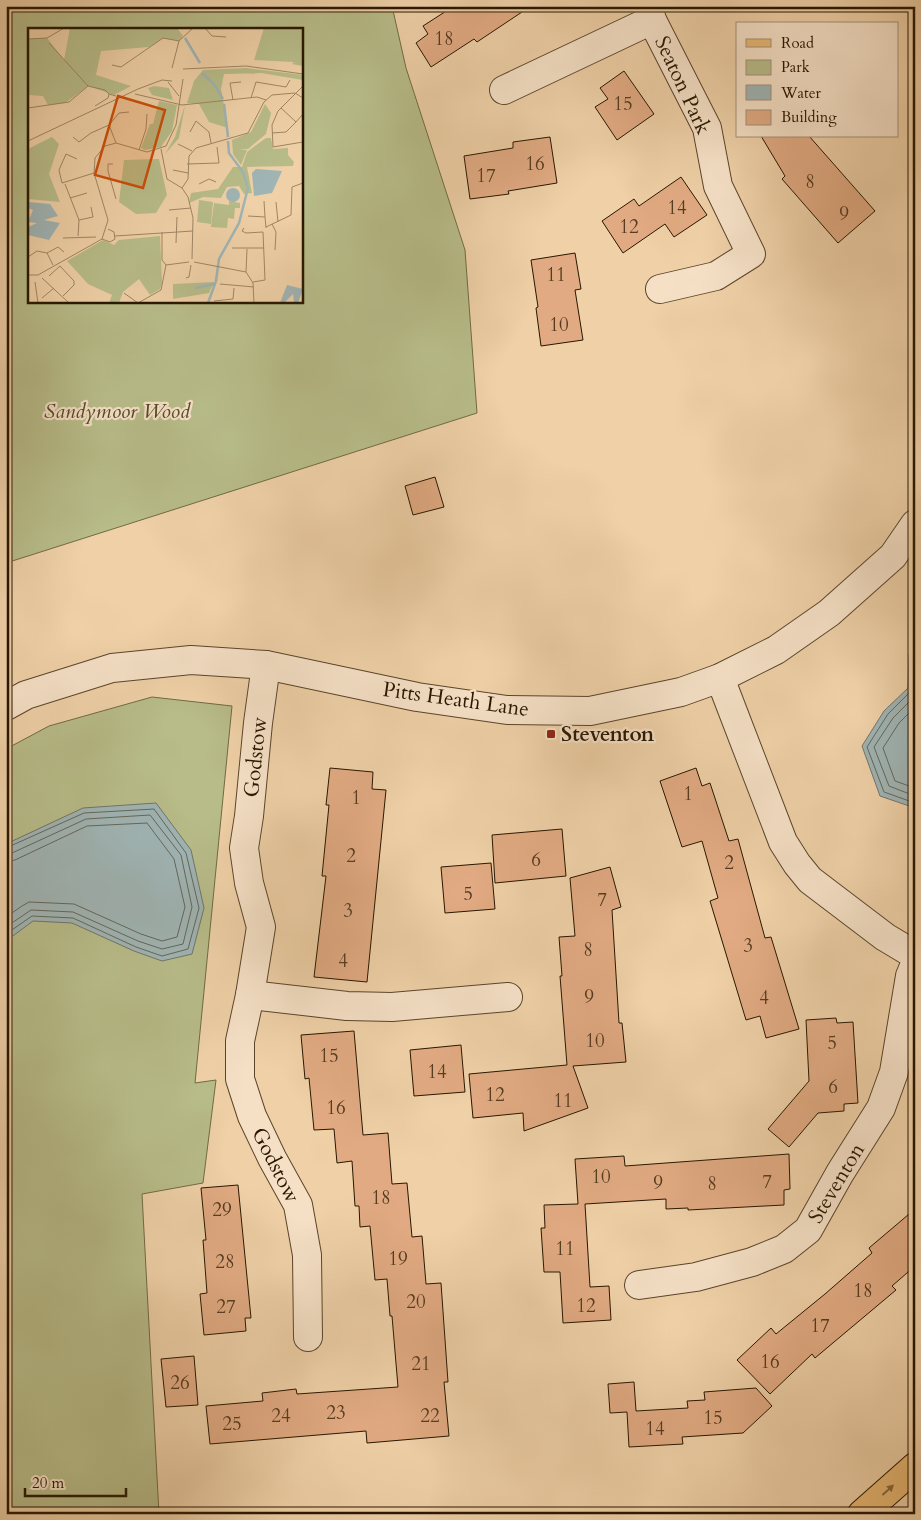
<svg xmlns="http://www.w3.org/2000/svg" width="921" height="1520" font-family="Cardo,serif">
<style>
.green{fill:#b7bc89;stroke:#706a44;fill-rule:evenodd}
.water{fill:#9fb4b4;stroke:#6f756c}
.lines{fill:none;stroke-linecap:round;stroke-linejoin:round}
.shore{stroke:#64665a;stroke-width:1}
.building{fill:#e1aa82;stroke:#281700}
.minor-casing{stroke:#5a452a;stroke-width:30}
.tertiary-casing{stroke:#5a452a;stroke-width:30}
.primary-casing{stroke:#281700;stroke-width:30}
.minor{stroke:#f5e0c6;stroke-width:28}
.tertiary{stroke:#f5e0c6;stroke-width:28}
.primary{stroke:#e8b874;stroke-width:28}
.oneway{fill:#88683a}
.poi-dot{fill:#8f2418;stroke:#f5e0c6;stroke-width:2}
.labels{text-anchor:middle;stroke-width:4.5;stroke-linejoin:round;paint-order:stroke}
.number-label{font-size:19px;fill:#563c20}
.street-label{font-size:21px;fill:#281700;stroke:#f5e0c6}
.park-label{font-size:21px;font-style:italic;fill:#534929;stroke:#f5e0c6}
.poi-label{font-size:21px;font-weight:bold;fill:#281700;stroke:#f5e0c6;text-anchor:start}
.inset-river{fill:none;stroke:#9fb4b4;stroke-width:2.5}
.inset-road{fill:none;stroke:#9f8664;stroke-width:1}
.view{fill:#cb4f0a;fill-opacity:0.15;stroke:#cb4f0a;stroke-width:2.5}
.inset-edge{fill:none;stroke:#281700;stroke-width:2.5}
</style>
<rect width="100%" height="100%" fill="#efd0a7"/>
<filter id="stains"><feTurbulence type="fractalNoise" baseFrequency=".004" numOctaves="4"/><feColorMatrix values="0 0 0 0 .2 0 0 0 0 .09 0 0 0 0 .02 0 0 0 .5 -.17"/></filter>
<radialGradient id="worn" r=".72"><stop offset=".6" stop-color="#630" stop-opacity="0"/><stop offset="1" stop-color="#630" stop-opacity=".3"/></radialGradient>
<!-- green -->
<g class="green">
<path d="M 6,6 L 392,6 L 406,68 L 465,250 L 477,413 L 6,563 ZM 29,29 L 301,29 L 301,301 L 29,301 Z"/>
<path d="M 152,697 L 232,706 L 195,1083 L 216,1080 L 203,1183 L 142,1194 L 159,1514 L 6,1514 L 6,749 L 49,726 Z"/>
</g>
<!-- water -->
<g class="water">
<path d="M 915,652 L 915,808 L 880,796 L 862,746 L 884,711 L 908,688 L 909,654 Z"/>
<path d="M 156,803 L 191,850 L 204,908 L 192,954 L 162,961 L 134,951 L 72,923 L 33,921 L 6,941 L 6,844 L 83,808 Z"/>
</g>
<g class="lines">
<!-- shore -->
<g class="shore">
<path d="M 915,657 L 912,690 L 888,714 L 867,747 L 884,792 L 915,803"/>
<path d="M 915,696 L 893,718 L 874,747 L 889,786 L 915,796"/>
<path d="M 915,707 L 899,723 L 883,748 L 895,781 L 915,788"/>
<path d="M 6,848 L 84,813 L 154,809 L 186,853 L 199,908 L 188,949 L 162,956 L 136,947 L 73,918 L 32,916 L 6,934"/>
<path d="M 6,854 L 12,853 L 86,819 L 150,815 L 181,855 L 192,907 L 183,944 L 162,949 L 138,941 L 73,912 L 31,910 L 6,927"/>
<path d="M 6,862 L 15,860 L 87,826 L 147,823 L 174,859 L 185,907 L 177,937 L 162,941 L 141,934 L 74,904 L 29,902 L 22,906 L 6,917"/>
</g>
</g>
<!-- building -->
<g class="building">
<path d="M 454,6 L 531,6 L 477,42 L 474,39 L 431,67 L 416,43 L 428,34 L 423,26 Z"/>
<path d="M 624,71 L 654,114 L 617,140 L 595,107 L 608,99 L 600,88 Z"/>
<path d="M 761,136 L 809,136 L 875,211 L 838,243 L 782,179 L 785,176 Z"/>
<path d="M 550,137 L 557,183 L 508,191 L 509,194 L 470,199 L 464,156 L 513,148 L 513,142 Z"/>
<path d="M 681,177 L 707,215 L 674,237 L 665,224 L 623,253 L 602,221 L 634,199 L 639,206 Z"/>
<path d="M 575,253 L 581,289 L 575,290 L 583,340 L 541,346 L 536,308 L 538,307 L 531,260 Z"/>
<path d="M 435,477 L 444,507 L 413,515 L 405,486 Z"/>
<path d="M 330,768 L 373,772 L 372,789 L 386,790 L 367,982 L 314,977 L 326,876 L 322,876 L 329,805 L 326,805 Z"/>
<path d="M 696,768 L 702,786 L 710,783 L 729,841 L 738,839 L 765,938 L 771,937 L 799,1029 L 766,1038 L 760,1016 L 746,1020 L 710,901 L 718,898 L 702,841 L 682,847 L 660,781 Z"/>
<path d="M 562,829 L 566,876 L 495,883 L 492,835 Z"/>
<path d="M 491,863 L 495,909 L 445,913 L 441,867 Z"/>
<path d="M 610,867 L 621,907 L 612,910 L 619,1023 L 622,1023 L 626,1062 L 573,1066 L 588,1108 L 524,1131 L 523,1113 L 473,1118 L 469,1074 L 567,1065 L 560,976 L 562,976 L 559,937 L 575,936 L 570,878 Z"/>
<path d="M 836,1018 L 837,1023 L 853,1022 L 858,1103 L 844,1104 L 844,1111 L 818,1113 L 789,1147 L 768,1129 L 809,1081 L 806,1020 Z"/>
<path d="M 354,1031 L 363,1135 L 388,1133 L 392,1184 L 407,1183 L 412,1237 L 422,1236 L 426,1284 L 441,1283 L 448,1382 L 444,1382 L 449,1436 L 367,1443 L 366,1431 L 210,1444 L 206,1406 L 263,1401 L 262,1393 L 296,1389 L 297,1394 L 398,1387 L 392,1316 L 390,1316 L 387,1279 L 375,1280 L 370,1226 L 360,1227 L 359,1206 L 355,1206 L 352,1161 L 337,1163 L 334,1129 L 314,1130 L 309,1078 L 305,1079 L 301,1035 Z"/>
<path d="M 461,1045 L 465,1092 L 414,1096 L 410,1050 Z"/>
<path d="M 789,1154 L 790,1189 L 784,1190 L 784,1205 L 688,1210 L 688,1208 L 666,1209 L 666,1199 L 585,1204 L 590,1287 L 609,1286 L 611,1320 L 563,1323 L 560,1272 L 544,1272 L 541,1228 L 545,1228 L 544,1205 L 578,1204 L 575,1159 L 624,1156 L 625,1166 Z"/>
<path d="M 238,1185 L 251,1318 L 245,1318 L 246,1331 L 204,1335 L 200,1294 L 207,1293 L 203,1240 L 206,1240 L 201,1188 Z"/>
<path d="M 915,1209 L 915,1266 L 892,1286 L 896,1290 L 815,1358 L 812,1354 L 770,1394 L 737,1360 L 771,1328 L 776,1334 L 825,1294 L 872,1253 L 869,1248 Z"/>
<path d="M 194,1356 L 198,1405 L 166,1407 L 161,1359 Z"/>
<path d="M 634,1382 L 636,1411 L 688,1408 L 687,1401 L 705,1400 L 704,1392 L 756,1388 L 772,1406 L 743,1433 L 682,1437 L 683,1444 L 629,1447 L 627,1412 L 610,1413 L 608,1384 Z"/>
</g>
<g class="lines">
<!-- minor casing -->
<g class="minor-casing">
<g id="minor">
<path d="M 648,6 L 652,20 L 707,128 L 718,186 L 751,254 L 716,276 L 660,289"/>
<path d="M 504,90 L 652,20"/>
<path d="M 266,665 L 258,723 L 249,816 L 244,848 L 249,883 L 261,927 L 250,995 L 240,1041 L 240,1079 L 252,1116 L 272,1158 L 298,1205 L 307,1255 L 308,1337"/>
<path d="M 720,678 L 783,842 L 797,864 L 810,880 L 885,937 L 915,955"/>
<path d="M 250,995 L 347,1006 L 392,1007 L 508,997"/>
<path d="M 639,1285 L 696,1277 L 752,1262 L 784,1249 L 808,1230 L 840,1173 L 881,1108 L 894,1072 L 910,976 L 915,964"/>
</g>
</g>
<!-- tertiary casing -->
<g class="tertiary-casing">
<path id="tertiary" d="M 6,706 L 26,695 L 112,668 L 191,660 L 266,665 L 417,697 L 507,710 L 590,711 L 681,692 L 720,678 L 776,650 L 829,613 L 893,556 L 915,524"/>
</g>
<!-- primary casing -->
<g class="primary-casing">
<path id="primary" d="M 862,1514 L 915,1467"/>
</g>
<!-- minor -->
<use href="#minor" class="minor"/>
<!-- tertiary -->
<use href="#tertiary" class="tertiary"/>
<!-- primary -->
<use href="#primary" class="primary"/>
</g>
<!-- one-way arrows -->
<defs><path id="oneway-solid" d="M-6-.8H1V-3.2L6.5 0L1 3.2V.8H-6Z" transform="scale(1.25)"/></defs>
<use class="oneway" href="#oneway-solid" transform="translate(888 1490) rotate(-42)"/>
<!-- markers -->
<rect class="poi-dot" x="546" y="729" width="10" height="10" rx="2.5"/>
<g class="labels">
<!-- number labels -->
<g class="number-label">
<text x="444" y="45">18</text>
<text x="623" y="110">15</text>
<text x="535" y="170">16</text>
<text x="486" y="182">17</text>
<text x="810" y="188">8</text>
<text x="677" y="214">14</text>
<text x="844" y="220">9</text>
<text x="629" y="233">12</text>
<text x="556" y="281">11</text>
<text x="559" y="331">10</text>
<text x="688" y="800">1</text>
<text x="356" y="804">1</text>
<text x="351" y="862">2</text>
<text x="536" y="866">6</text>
<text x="729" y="869">2</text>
<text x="468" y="900">5</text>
<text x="602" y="906">7</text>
<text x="348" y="917">3</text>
<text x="748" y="952">3</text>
<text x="588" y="956">8</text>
<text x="343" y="967">4</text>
<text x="589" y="1003">9</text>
<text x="764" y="1004">4</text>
<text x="595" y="1047">10</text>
<text x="832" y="1049">5</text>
<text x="329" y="1062">15</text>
<text x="437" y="1078">14</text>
<text x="833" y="1093">6</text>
<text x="495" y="1101">12</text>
<text x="563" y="1107">11</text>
<text x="336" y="1114">16</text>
<text x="601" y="1183">10</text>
<text x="767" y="1188">7</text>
<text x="658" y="1189">9</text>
<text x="712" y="1190">8</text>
<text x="381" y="1204">18</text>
<text x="222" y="1216">29</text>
<text x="565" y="1255">11</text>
<text x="398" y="1265">19</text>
<text x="225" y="1268">28</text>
<text x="863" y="1297">18</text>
<text x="416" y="1308">20</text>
<text x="586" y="1312">12</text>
<text x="226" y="1313">27</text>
<text x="820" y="1332">17</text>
<text x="770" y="1368">16</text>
<text x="421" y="1370">21</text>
<text x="180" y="1389">26</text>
<text x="336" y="1419">23</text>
<text x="281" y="1422">24</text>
<text x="430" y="1422">22</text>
<text x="713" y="1424">15</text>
<text x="232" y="1430">25</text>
<text x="655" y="1435">14</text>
</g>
<!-- street labels -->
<g class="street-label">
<text transform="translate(683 85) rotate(65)" y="7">Seaton Park</text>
<text transform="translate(456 699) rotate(8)" y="7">Pitts Heath Lane</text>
<text transform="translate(255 757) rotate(-84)" y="7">Godstow</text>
<text transform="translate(276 1165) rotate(63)" y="7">Godstow</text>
<text transform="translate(836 1183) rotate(-59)" y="7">Steventon</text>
</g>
<!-- park labels -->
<g class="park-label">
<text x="117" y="418">Sandymoor Wood</text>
</g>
<!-- poi labels -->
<g class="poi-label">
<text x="561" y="741">Steventon</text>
</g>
</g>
<!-- overview -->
<g transform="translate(28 28)">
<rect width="275" height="275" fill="#efd0a7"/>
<path d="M 42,0 L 149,0 L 155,8 L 151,13 L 135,10 L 121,19 L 73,23 L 68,47 L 103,58 L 86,67 L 60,58 L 37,75 L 20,77 L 15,68 L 0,67 L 0,11 L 19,10 L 36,32 ZM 236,0 L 275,0 L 275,38 L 264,36 L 266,34 L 226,32 ZM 218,40 L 275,47 L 275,52 L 233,45 L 196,46 L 193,61 L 200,100 L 181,94 L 171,76 L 159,75 L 166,53 L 175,42 ZM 126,58 L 141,60 L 145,72 L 124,67 L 120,60 ZM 131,73 L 149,77 L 144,103 L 133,119 L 117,122 L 113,120 L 122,96 L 125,96 ZM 237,76 L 243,85 L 238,106 L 220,121 L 211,121 L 219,122 L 213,137 L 205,126 L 204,112 L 223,104 ZM 157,77 L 151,110 L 137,126 L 147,109 ZM 24,109 L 31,116 L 21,146 L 32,174 L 0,171 L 0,121 ZM 238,110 L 243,110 L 245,121 L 260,120 L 260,127 L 266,134 L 265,138 L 219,139 L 224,165 L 216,166 L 211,158 L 199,159 L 193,170 L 175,169 L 161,175 L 163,165 L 190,161 L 205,139 L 214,139 L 219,124 ZM 131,131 L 139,167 L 128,185 L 108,186 L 91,174 L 96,132 ZM 171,172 L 185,174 L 183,196 L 169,194 ZM 201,173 L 212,175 L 212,180 L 207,180 L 206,191 L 200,190 L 199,200 L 183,199 L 186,175 L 201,177 ZM 132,208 L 134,255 L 132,261 L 122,267 L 111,251 L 95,264 L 91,275 L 81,275 L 84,267 L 60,256 L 39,233 L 75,212 L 86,217 L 91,212 ZM 186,254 L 181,265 L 145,271 L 145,256 Z" fill="#b7bc89"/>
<path d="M 228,141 L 254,143 L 244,165 L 226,168 L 224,145 ZM198 167a7 7 0 1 1 14 0a7 7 0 1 1-14 0ZM 0,174 L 22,176 L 30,188 L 16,192 L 32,195 L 21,212 L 0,207 L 0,199 L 9,195 L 0,194 L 5,182 L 0,180 ZM 259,257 L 275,261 L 270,275 L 266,274 L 265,266 L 256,275 L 252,275 Z" fill="#9fb4b4"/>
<path class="inset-river" d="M 157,10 L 172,35M 174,45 L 186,56 L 195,71M 196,76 L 200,109M 167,260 L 186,256M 180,275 L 188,253 L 191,231 L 211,195 L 220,160 L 215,144 L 201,125 L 200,113"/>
<path class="inset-road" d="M 177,0 L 184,8 L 198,9M 0,11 L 19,10 L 36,0M 21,15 L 60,58 L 77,62 L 81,66M 84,37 L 93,39 L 135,10 L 151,13M 144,40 L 151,13 L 165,0M 155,41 L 218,38 L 275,46M 140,54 L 151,68M 275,58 L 250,83 L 244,97 L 245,119 L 275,114M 107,66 L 154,77 L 229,69 L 238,72M 223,70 L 228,54 L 258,59 L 262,52M 205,72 L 202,55 L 213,54M 67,78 L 80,70 L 81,66 L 88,68M 0,80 L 41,74 L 60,58M 253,80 L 268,94 L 275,86M 81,97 L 91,85 L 101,84M 162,104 L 168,93 L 181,104 L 183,115M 244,105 L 258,104 L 268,94M 45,109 L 51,114 L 63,105 L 81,97 L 88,115M 0,113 L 110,61 L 134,52 L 144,53M 150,116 L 164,123M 133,121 L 139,151 L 154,160 L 160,169 L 165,190 L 164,231M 111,122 L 118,101 L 119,86M 49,131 L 38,126 L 31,142 L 34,155 L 66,145M 85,136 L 80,136 L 80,143 L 88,171M 159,136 L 191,135 L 189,119M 145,142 L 160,145M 37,156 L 51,192 L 50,208M 171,156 L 181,151 L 188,154M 154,160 L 160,151 L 161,128 L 168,120 L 220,105 L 236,74 L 244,67 L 267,65 L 275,70M 42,170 L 59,165M 236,173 L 237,189M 248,174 L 250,194M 141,182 L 163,180M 220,188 L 237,189 L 238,200M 51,192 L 65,189 L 63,179M 244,196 L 248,204 L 247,222M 238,199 L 263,187 L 264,159 L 275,155M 216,200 L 214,203 L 218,205 L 235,204M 134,204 L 134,232 L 138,237M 87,208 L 165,203M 35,210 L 68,209M 74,211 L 82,214 L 87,211 L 86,204 L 80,201M 148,215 L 149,189M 204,220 L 236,220M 19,225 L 30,219 L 36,224M 0,229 L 9,223 L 19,225 L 25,237M 166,234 L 218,244 L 225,255 L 226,275M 218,244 L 219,221M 0,247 L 10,247 L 74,211 L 80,192 L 66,145 L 67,130 L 77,118 L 88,115 L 119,124 L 138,118 L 148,97 L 155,51M 21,248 L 32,238 L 46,253 L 46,257 L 35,268M 14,250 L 41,275M 158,250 L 161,249 L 163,237M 7,254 L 10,275M 225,254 L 237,252 L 235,204M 192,256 L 226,259M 96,265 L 110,275M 14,270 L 26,260M 186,273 L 205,271 L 206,260M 110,275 L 133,262 L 138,237 L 161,234"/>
<path class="view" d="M 90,68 L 137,82 L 115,160 L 67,147 Z"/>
<rect width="275" height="275" class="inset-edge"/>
</g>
<!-- margin -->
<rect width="921" height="1520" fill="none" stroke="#efd0a7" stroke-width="25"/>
<rect x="8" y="8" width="906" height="1505" fill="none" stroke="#281700" stroke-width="2.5"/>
<rect x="12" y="12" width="896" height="1495" fill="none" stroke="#281700"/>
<!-- legend -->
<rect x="736" y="22" width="162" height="115" fill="#f5e0c6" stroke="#a39077"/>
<rect x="746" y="39" width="25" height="8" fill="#e8b874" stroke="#a39077"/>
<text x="781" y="48" font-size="15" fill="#281700">Road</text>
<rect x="746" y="60" width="25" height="15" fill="#b7bc89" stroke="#a39077"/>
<text x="781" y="72" font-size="15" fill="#281700">Park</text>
<rect x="746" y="85" width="25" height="15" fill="#9fb4b4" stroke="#a39077"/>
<text x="781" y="98" font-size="15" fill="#281700">Water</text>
<rect x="746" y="110" width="25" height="15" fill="#e1aa82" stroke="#a39077"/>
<text x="781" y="122" font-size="15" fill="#281700">Building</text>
<!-- scale -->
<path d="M25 1488v8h101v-8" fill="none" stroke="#281700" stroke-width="2.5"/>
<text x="32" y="1488" font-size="15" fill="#281700" stroke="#f5e0c6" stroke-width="4" paint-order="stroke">20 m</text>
<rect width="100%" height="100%" filter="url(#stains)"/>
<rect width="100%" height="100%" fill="url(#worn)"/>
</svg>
